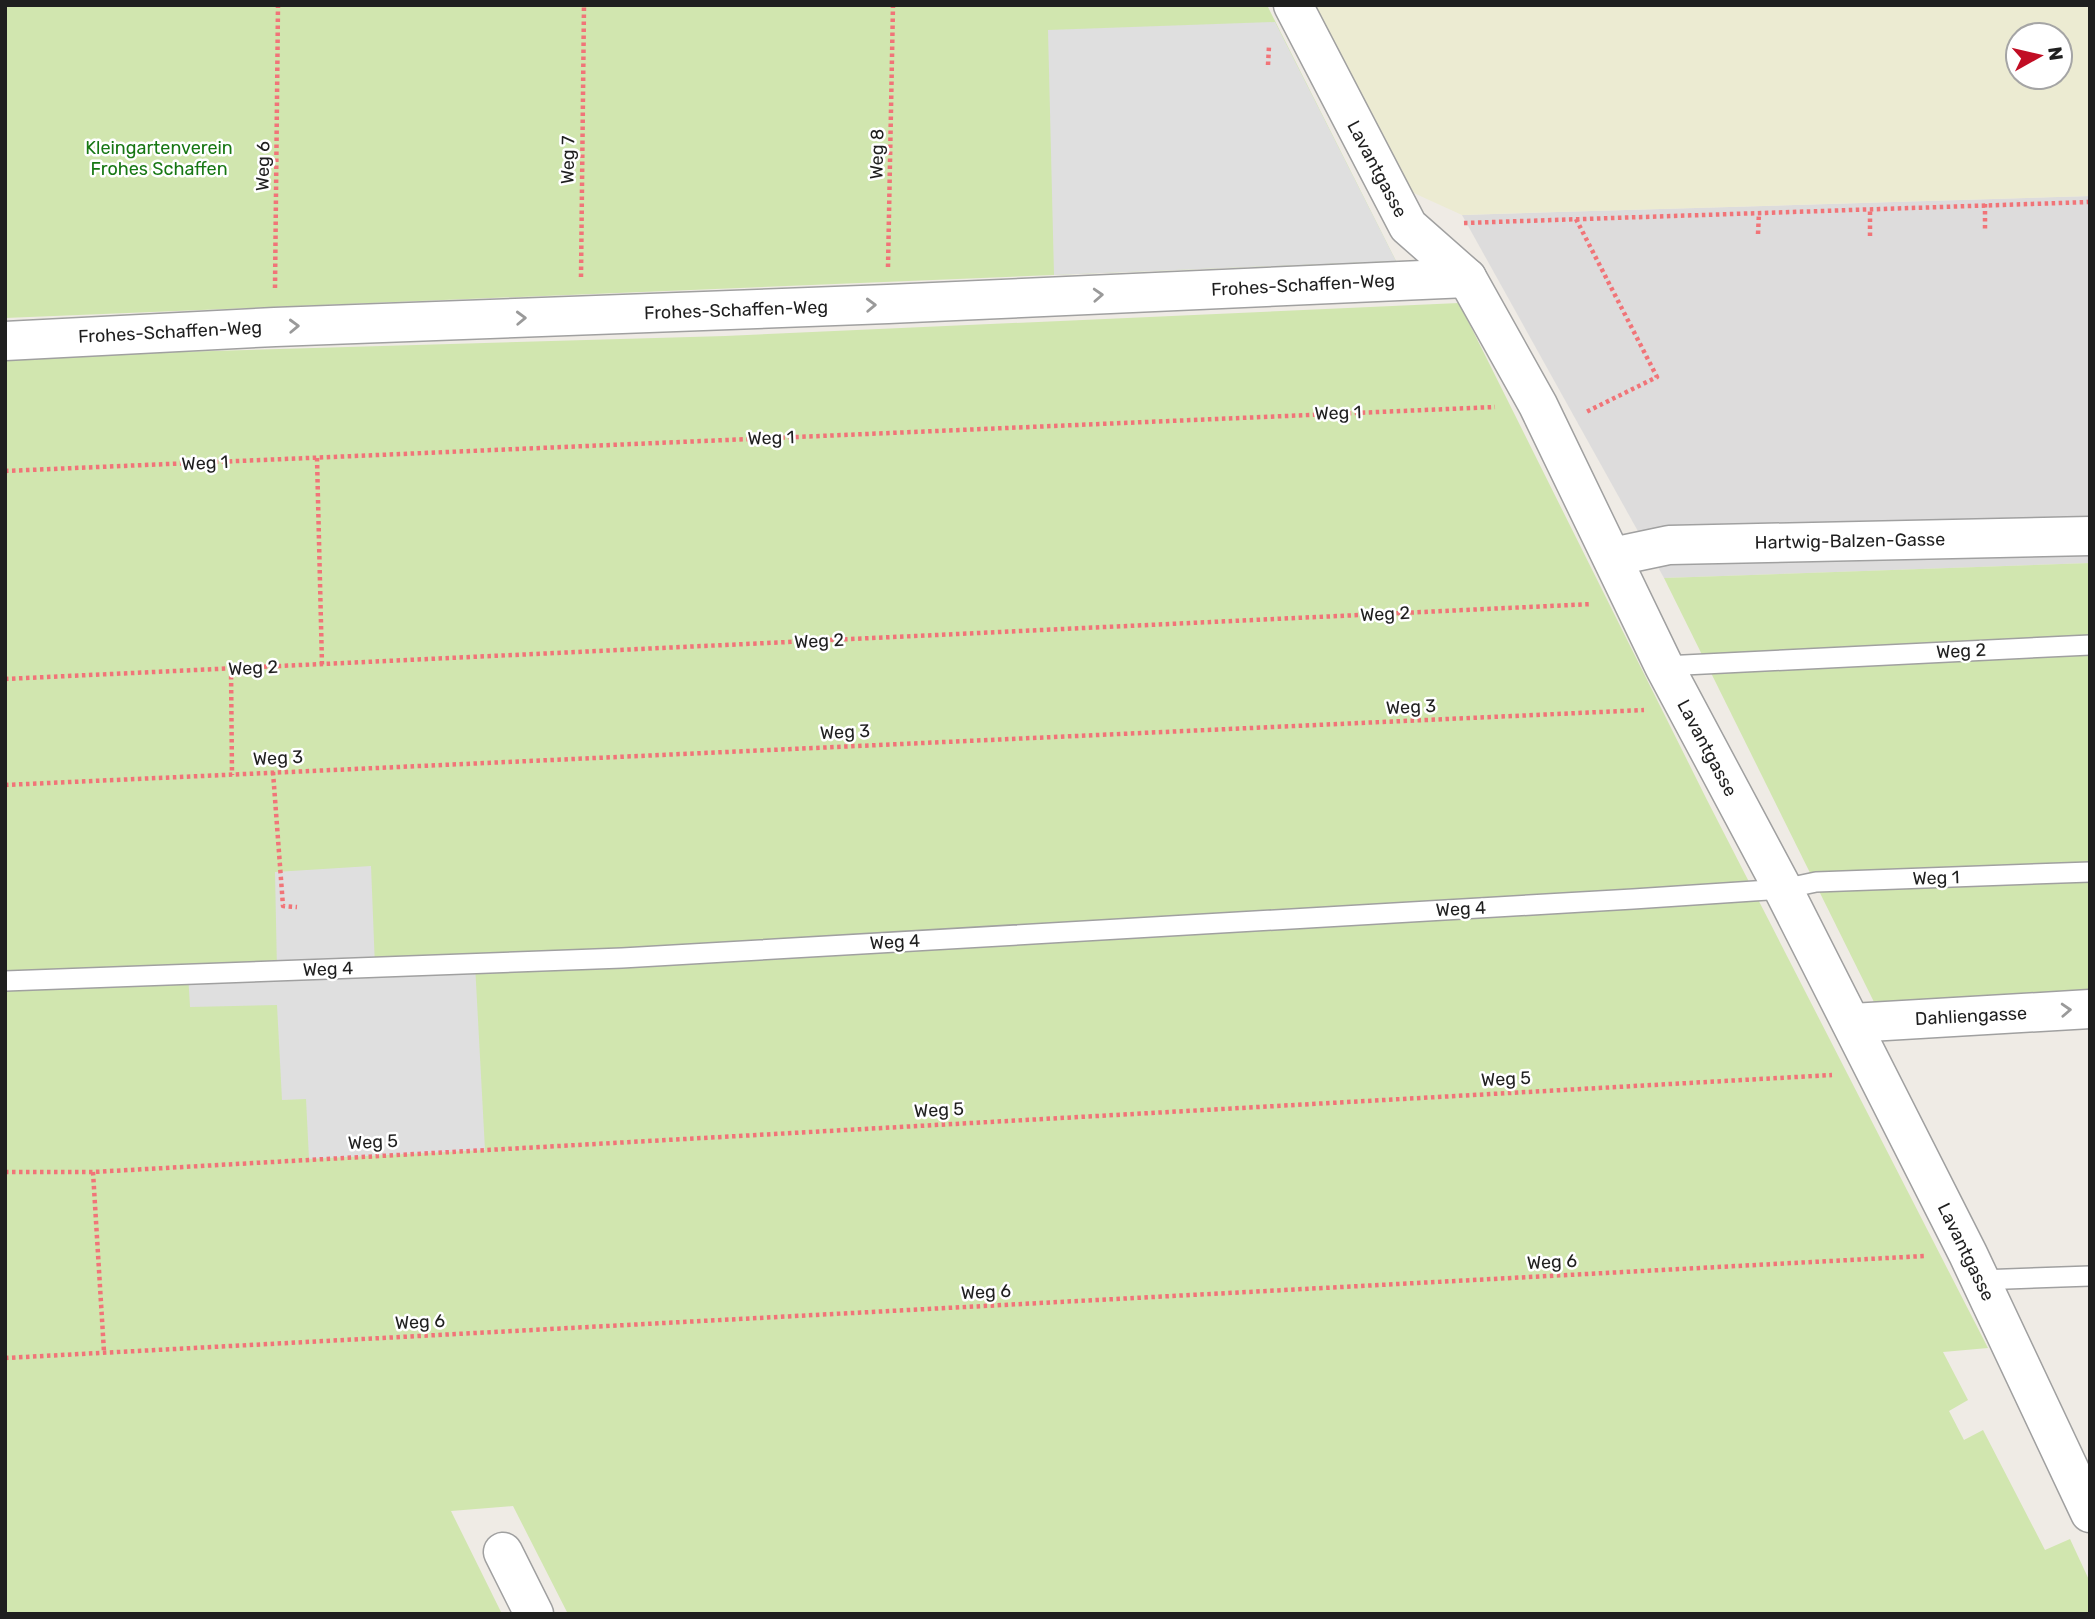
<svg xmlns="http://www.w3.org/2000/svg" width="2095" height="1619" font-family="Rubik,sans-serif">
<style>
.residential{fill:#dddcdc}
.farmland{fill:#ecebd2;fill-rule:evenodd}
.grass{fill:#d1e6af}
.parking{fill:#dfdfdf}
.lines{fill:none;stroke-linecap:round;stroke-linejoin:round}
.lane-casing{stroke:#a0a0a0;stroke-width:22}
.street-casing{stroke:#a0a0a0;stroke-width:41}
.path{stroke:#f17478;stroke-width:4.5;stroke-dasharray:3.5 3.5;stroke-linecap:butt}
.lane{stroke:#fff;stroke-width:19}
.street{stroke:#fff;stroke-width:38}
.oneway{stroke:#9a9a9a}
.labels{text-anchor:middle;stroke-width:5;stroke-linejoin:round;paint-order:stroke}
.park-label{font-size:18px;fill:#177713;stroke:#fff}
.street-label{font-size:18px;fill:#1f1f1f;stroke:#fff}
</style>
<rect width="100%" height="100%" fill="#efebe5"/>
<!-- residential -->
<path class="residential" d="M 2090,196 L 2090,563 L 1664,578 L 1462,215 Z"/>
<!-- farmland -->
<path class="farmland" d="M 1311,5 L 2090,5 L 2090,196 L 1462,215 L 1405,189 ZM 2018,35 L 2060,35 L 2060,77 L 2018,77 Z"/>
<!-- grass -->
<g class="grass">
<path d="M 5,5 L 1267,5 L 1396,261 L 5,318 Z"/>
<path d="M 1459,303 L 1707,800 L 1988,1348 L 1943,1352 L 1968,1400 L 1949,1411 L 1964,1440 L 1983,1430 L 2045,1550 L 2070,1539 L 2090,1582 L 2090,1614 L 568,1614 L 513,1506 L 451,1511 L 502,1614 L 5,1614 L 5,357 L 725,336 Z"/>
<path d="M 2090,563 L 2090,1000 L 1874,1002 L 1664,578 Z"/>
</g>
<!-- parking -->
<g class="parking">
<path d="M 1275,22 L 1396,261 L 1054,275 L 1048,30 Z"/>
<path d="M 371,866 L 375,967 L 475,964 L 485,1150 L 309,1159 L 306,1099 L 282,1100 L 277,1005 L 190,1007 L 188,974 L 277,971 L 275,872 Z"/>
</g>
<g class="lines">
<!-- lane casing -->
<g class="lane-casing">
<g id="lane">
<path d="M 1664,666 L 2090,645"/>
<path d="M 5,981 L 622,958 L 1633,899 L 1783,889 L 1816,882 L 2090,872"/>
<path d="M 1980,1280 L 2090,1276"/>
</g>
</g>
<!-- street casing -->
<g class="street-casing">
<g id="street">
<path d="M 1293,5 L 1408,226 L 1467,278 L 1538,405 L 1664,666 L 1783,889 L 1968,1254 L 2090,1513"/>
<path d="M 5,341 L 275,327 L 888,304 L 1467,278"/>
<path d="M 1612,557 L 1669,545 L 2090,536"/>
<path d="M 1852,1023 L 2090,1009"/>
<path d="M 503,1552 L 534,1614"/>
</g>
</g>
<!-- path -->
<g class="path">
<path d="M 1268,65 L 1269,46"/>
<path d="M 1985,204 L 1985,229"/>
<path d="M 1576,219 L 1657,377 L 1584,413"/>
<path d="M 1464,223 L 2090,202"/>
<path d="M 1758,234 L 1759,213"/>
<path d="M 1870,236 L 1870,209"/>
<path d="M 888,267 L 893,5"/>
<path d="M 581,277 L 584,5"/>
<path d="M 275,288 L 278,5"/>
<path d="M 317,458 L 322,665"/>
<path d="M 5,471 L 1495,407"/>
<path d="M 231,669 L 232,775"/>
<path d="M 5,679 L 1592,604"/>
<path d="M 273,772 L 283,906 L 297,907"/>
<path d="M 5,785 L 1644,710"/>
<path d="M 5,1172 L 93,1172 L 1832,1075"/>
<path d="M 93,1172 L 104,1352"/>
<path d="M 5,1358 L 1925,1256"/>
</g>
<!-- lane -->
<use href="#lane" class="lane"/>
<!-- street -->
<use href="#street" class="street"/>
</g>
<!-- one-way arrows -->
<defs><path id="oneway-chevron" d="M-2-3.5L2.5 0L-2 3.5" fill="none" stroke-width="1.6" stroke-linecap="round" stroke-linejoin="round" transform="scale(1.75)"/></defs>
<g class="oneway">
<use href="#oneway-chevron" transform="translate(1098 295) rotate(-3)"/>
<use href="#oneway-chevron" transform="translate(871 305) rotate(-2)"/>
<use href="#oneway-chevron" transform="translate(521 318) rotate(-2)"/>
<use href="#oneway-chevron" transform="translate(294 326) rotate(-2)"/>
<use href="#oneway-chevron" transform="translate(2066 1010) rotate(-3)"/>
</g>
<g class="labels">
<!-- park labels -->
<g class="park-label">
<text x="159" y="154">Kleingartenverein<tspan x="159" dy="21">Frohes Schaffen</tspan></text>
</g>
<!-- street labels -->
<g class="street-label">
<text transform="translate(877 154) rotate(-89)" y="6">Weg 8</text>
<text transform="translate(568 160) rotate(-89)" y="6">Weg 7</text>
<text transform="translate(263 166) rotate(-89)" y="6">Weg 6</text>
<text transform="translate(1377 169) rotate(62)" y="6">Lavantgasse</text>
<text transform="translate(1303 285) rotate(-3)" y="6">Frohes-Schaffen-Weg</text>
<text transform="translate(736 310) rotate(-2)" y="6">Frohes-Schaffen-Weg</text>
<text transform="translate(170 332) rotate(-3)" y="6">Frohes-Schaffen-Weg</text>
<text transform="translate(1338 413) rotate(-2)" y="6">Weg 1</text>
<text transform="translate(771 438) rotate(-2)" y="6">Weg 1</text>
<text transform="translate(205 463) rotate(-3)" y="6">Weg 1</text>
<text transform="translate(1850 541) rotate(-1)" y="6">Hartwig-Balzen-Gasse</text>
<text transform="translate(1385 614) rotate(-3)" y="6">Weg 2</text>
<text transform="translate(819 641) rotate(-3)" y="6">Weg 2</text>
<text transform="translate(1961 651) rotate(-3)" y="6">Weg 2</text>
<text transform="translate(253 668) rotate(-3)" y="6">Weg 2</text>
<text transform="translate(1411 707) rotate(-3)" y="6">Weg 3</text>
<text transform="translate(845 732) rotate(-3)" y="6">Weg 3</text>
<text transform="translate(1707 748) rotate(62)" y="6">Lavantgasse</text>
<text transform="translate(278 758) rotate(-3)" y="6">Weg 3</text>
<text transform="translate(1936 878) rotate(-2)" y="6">Weg 1</text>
<text transform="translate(1461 909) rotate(-3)" y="6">Weg 4</text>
<text transform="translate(895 942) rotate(-3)" y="6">Weg 4</text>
<text transform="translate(328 969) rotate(-2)" y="6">Weg 4</text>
<text transform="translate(1971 1016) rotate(-3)" y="6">Dahliengasse</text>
<text transform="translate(1506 1079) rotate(-3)" y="6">Weg 5</text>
<text transform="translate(939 1110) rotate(-3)" y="6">Weg 5</text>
<text transform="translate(373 1142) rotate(-3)" y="6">Weg 5</text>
<text transform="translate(1966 1252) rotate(64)" y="6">Lavantgasse</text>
<text transform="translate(1552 1262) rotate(-3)" y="6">Weg 6</text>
<text transform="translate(986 1292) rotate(-3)" y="6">Weg 6</text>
<text transform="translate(420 1322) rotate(-3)" y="6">Weg 6</text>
</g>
</g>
<!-- border -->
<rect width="2095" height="1619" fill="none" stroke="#1f1f1f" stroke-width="14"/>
<!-- north arrow -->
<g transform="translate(2039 56) rotate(82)"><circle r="33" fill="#ffffff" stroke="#a5a5a5" stroke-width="2"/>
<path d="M0-5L12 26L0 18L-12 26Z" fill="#c10d24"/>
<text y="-10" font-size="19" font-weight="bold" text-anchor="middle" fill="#1f1f1f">N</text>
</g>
</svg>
